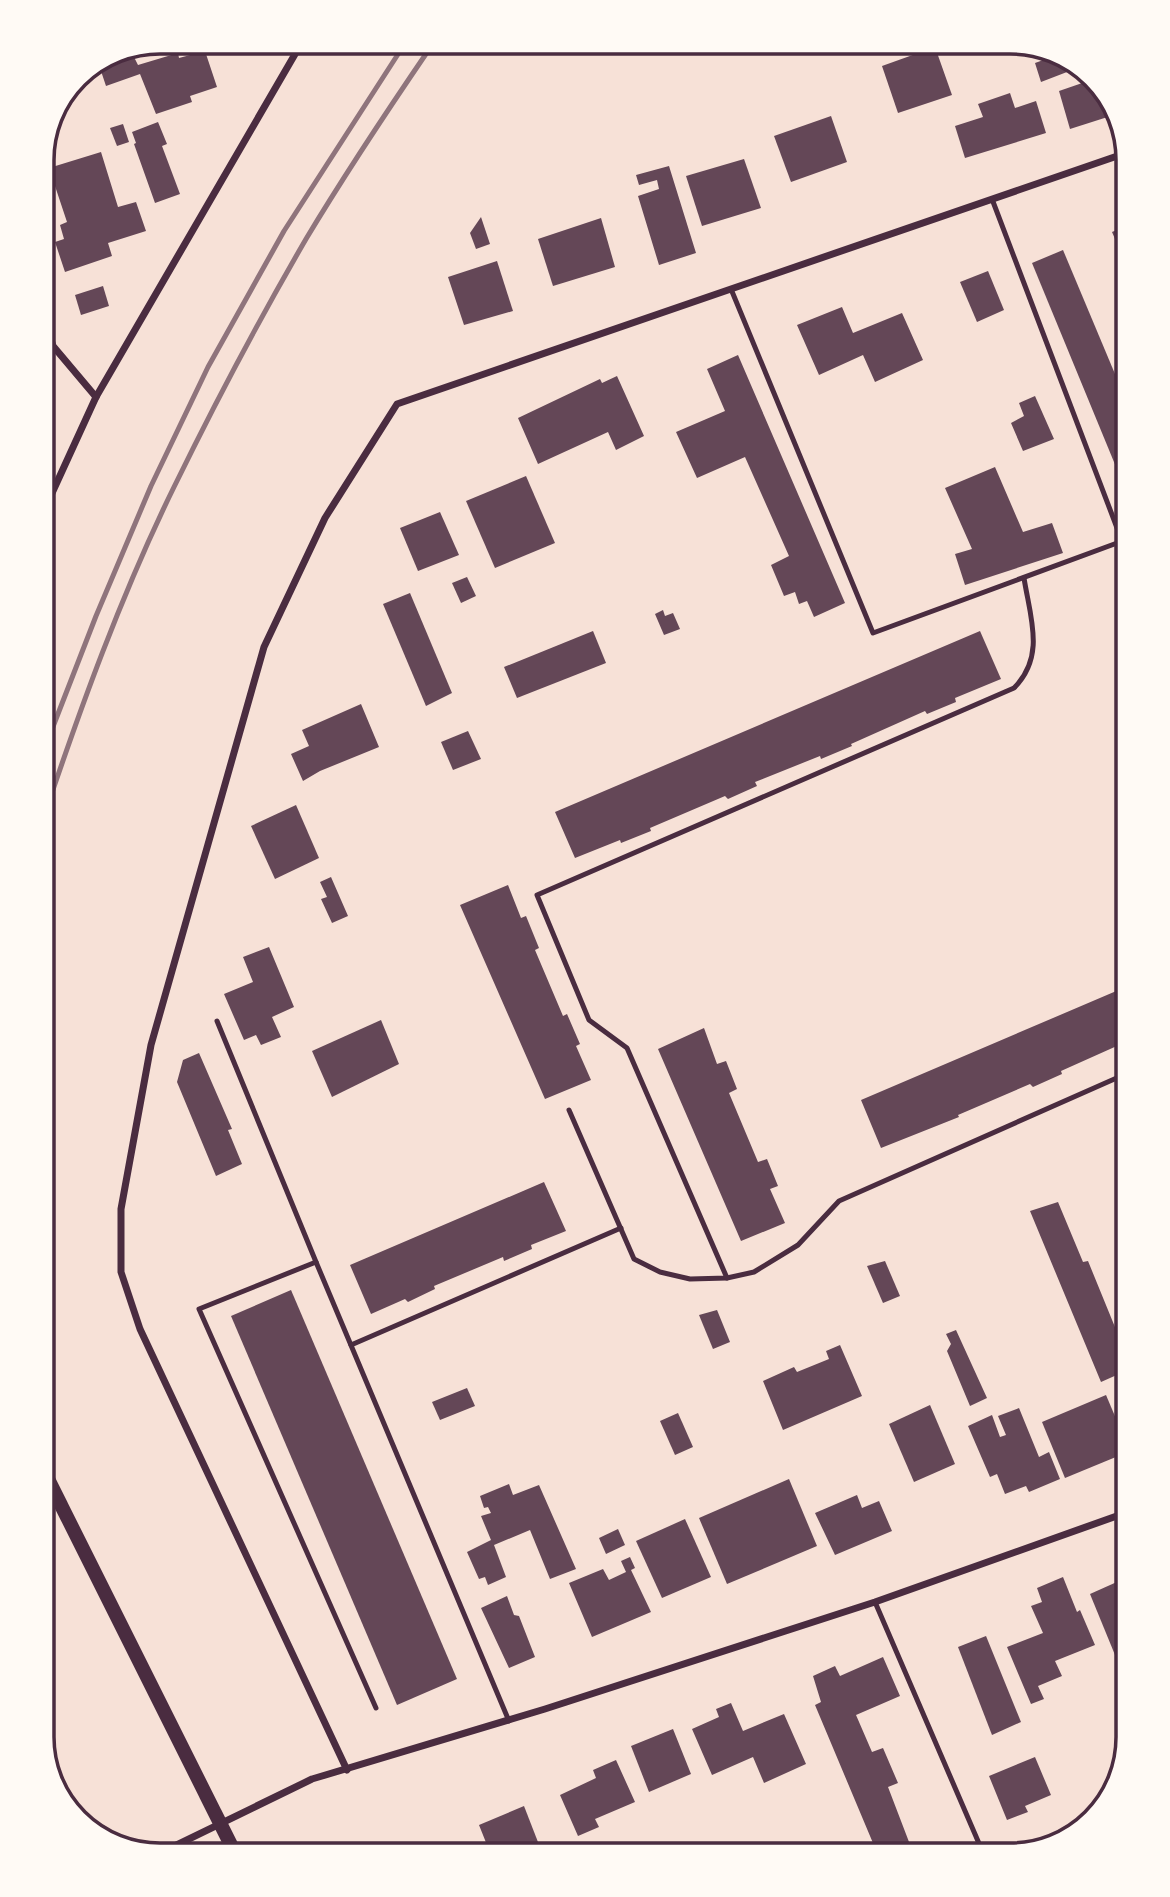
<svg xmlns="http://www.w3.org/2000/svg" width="1170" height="1897" font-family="'Space Grotesk',sans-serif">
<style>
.building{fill:#644757}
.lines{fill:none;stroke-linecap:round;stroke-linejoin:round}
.service{stroke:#4a2c40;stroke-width:5}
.minor{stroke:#4a2c40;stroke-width:7}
.secondary{stroke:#4a2c40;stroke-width:14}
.rail{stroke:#8f747c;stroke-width:5}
.rim{fill:none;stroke:#4a2c40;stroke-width:3.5}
</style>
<rect width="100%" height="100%" fill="#f7e1d7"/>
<!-- building -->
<g class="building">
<path d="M 935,47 L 952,95 L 898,113 L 882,66 Z"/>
<path d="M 115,51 L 131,51 L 138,65 L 178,53 L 179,58 L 205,51 L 217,87 L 190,96 L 192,102 L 156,114 L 140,74 L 106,86 L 98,62 Z"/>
<path d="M 1047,52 L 1076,62 L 1080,67 L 1041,82 L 1035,63 L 1049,58 Z"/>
<path d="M 1091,80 L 1116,108 L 1117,114 L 1070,129 L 1059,91 Z"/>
<path d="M 1010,93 L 1015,108 L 1036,101 L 1046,133 L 965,158 L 955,126 L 983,117 L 978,104 Z"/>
<path d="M 831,116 L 847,162 L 791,182 L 774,136 Z"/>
<path d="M 158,122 L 167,144 L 162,146 L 180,194 L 155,203 L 134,144 L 136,143 L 132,132 Z"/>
<path d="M 123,124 L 129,142 L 117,146 L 110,128 Z"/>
<path d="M 101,152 L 118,207 L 136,202 L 146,231 L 108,243 L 112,256 L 65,272 L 55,242 L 64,239 L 60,225 L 67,222 L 49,168 Z"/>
<path d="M 744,159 L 761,208 L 702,226 L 686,176 Z"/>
<path d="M 669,166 L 696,253 L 659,265 L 638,196 L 659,189 L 657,180 L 639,185 L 636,175 Z"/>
<path d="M 481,217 L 490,244 L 476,249 L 470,233 Z"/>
<path d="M 601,218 L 615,267 L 553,286 L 538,239 Z"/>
<path d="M 1128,225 L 1128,269 L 1112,232 Z"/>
<path d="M 1063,250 L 1128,405 L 1128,496 L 1032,263 Z"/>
<path d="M 497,261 L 513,311 L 464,325 L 448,277 Z"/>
<path d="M 988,271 L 1004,310 L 977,322 L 960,282 Z"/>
<path d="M 103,286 L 109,306 L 81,315 L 75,295 Z"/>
<path d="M 842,307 L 853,333 L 902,313 L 923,360 L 875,382 L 863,355 L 819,375 L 797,325 Z"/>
<path d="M 738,355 L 845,603 L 814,617 L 807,601 L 799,604 L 795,592 L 784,596 L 771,565 L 789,556 L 745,457 L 697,478 L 676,432 L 725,411 L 707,369 Z"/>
<path d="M 617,376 L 644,436 L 616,450 L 608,432 L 538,464 L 518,418 L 600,379 L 602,383 Z"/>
<path d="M 1035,396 L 1054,439 L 1023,451 L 1011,423 L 1024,416 L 1019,403 Z"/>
<path d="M 995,467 L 1023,532 L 1052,523 L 1063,553 L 965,585 L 955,554 L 972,549 L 945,488 Z"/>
<path d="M 526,476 L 555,543 L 495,568 L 466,501 Z"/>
<path d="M 440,512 L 459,555 L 418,571 L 400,528 Z"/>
<path d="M 1128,566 L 1128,592 L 1122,577 L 1126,575 L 1123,568 Z"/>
<path d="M 467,577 L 476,596 L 461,603 L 452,583 Z"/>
<path d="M 410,593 L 452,693 L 426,706 L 383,604 Z"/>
<path d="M 663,610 L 665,616 L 673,613 L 680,629 L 664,635 L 655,614 Z"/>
<path d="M 593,631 L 606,663 L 517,698 L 504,667 Z"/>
<path d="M 980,631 L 1001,679 L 955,698 L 956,702 L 927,714 L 925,711 L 851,744 L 852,746 L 821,759 L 820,756 L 755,782 L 757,786 L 728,799 L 725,796 L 650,828 L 651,831 L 621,843 L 620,840 L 575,858 L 555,812 Z"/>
<path d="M 361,704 L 379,747 L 320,771 L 303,781 L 291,754 L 309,746 L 302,730 Z"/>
<path d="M 468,731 L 481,759 L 453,770 L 441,742 Z"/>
<path d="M 296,805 L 319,858 L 275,879 L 251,826 Z"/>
<path d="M 331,877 L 348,916 L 332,923 L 321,899 L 327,897 L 320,882 Z"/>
<path d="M 508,885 L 521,918 L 526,916 L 539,948 L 535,950 L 563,1016 L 567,1014 L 580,1044 L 576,1046 L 591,1080 L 545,1099 L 460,905 Z"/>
<path d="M 269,947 L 294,1007 L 272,1017 L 281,1037 L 261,1045 L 256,1035 L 244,1040 L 224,994 L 253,982 L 243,957 Z"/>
<path d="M 1128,986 L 1128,1041 L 1061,1071 L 1062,1074 L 1033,1087 L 1030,1084 L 958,1115 L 959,1117 L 881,1148 L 861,1100 Z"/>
<path d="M 381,1020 L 399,1064 L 332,1097 L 312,1051 Z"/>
<path d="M 704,1028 L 717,1064 L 726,1061 L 737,1089 L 729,1093 L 758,1162 L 767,1159 L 778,1186 L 770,1189 L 785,1223 L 741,1241 L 658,1049 Z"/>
<path d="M 199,1053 L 232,1129 L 228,1130 L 242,1164 L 216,1176 L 177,1082 L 183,1060 Z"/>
<path d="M 544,1182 L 566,1231 L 531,1245 L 532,1249 L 504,1261 L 503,1257 L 434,1286 L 435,1289 L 408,1302 L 405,1299 L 371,1314 L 350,1265 Z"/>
<path d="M 1058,1202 L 1083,1262 L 1088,1261 L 1128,1359 L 1128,1370 L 1101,1382 L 1030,1211 Z"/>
<path d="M 1128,1242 L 1128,1271 L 1118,1246 Z"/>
<path d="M 885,1261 L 900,1296 L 883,1303 L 867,1266 Z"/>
<path d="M 291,1290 L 457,1679 L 397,1705 L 231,1316 Z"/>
<path d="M 717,1310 L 730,1342 L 713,1349 L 699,1315 Z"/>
<path d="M 956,1330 L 987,1398 L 970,1406 L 947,1351 L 951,1344 L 946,1334 Z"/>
<path d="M 840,1345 L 862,1396 L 783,1430 L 763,1381 L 794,1367 L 797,1372 L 829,1359 L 826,1351 Z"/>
<path d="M 467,1388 L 475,1406 L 440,1420 L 432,1402 Z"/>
<path d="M 1106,1395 L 1128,1447 L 1128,1452 L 1065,1478 L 1042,1422 Z"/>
<path d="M 930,1405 L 955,1464 L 914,1482 L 889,1424 Z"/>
<path d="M 1019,1408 L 1039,1457 L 1049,1452 L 1060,1479 L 1029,1492 L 1026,1486 L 1005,1494 L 997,1474 L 990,1477 L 968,1426 L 992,1415 L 1000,1437 L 1006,1435 L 998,1416 Z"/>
<path d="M 678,1413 L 693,1447 L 675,1455 L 660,1421 Z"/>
<path d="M 789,1479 L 817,1546 L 727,1584 L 699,1518 Z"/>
<path d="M 509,1484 L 513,1495 L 539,1485 L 576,1569 L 550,1579 L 530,1530 L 494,1545 L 506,1577 L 488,1585 L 485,1577 L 479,1579 L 467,1552 L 491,1540 L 481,1516 L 491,1513 L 488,1507 L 484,1508 L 480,1496 Z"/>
<path d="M 857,1495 L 862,1508 L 879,1501 L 892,1531 L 835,1555 L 815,1513 Z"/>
<path d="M 685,1519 L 711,1577 L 662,1598 L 636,1541 Z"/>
<path d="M 618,1529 L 625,1545 L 606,1554 L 599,1538 Z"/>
<path d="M 630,1557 L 635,1568 L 631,1570 L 651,1612 L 592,1637 L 569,1583 L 603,1569 L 609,1580 L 626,1572 L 621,1561 Z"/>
<path d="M 1063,1577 L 1077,1612 L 1080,1610 L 1095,1645 L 1055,1661 L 1062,1676 L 1038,1686 L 1044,1699 L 1031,1704 L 1007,1647 L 1043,1633 L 1031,1606 L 1042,1602 L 1037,1588 Z"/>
<path d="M 1128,1577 L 1128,1650 L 1115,1655 L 1090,1594 Z"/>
<path d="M 507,1596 L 514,1615 L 519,1616 L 535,1657 L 509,1668 L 481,1608 Z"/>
<path d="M 986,1636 L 1021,1722 L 992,1735 L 958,1647 Z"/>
<path d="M 883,1657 L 900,1696 L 856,1715 L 872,1752 L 883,1748 L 898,1783 L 888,1787 L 914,1855 L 878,1855 L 815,1705 L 821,1702 L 813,1676 L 835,1666 L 840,1676 Z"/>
<path d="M 731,1703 L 743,1731 L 784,1714 L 806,1764 L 764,1783 L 753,1757 L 712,1775 L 692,1729 L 719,1717 L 716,1709 Z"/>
<path d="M 673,1729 L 691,1774 L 649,1792 L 631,1746 Z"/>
<path d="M 1035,1757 L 1051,1795 L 1025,1806 L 1028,1812 L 1007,1820 L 989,1776 Z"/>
<path d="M 616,1760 L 635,1802 L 595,1819 L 599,1827 L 578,1836 L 560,1795 L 596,1778 L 593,1770 Z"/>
<path d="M 524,1806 L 543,1855 L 491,1855 L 479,1825 Z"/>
<path d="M 1068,1834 L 1069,1836 L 1062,1843 L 1020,1853 L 1018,1847 L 1039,1838 L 1043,1845 Z"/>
</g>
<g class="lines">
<!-- service -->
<g class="service">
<path d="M 992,199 L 1122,541"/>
<path d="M 731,289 L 873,633 L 1128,539"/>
<path d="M 217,1021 L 316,1262"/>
<path d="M 569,1110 L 634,1259 L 660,1272 L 690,1279 L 727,1278 L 754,1272 L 798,1245 L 839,1201 L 1128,1073"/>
<path d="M 727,1278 L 627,1048 L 589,1020 L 537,895 L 1014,688 C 1046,656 1030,617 1024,578"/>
<path d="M 351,1345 L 621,1228"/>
<path d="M 875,1602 L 984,1855"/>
<path d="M 376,1708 L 199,1309 L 316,1262 L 509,1721"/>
</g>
<!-- minor -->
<g class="minor">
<path d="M 42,312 L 53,346 L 96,397"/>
<path d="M 42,515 L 96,397 L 298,49"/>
<path d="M 347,1770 L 140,1329 L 121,1272 L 121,1209 L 151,1045 L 264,647 L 325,518 L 397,404 L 1126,153"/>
<path d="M 156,1855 L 312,1779 L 545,1709 L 875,1602 L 1128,1512"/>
</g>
<!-- secondary -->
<path class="secondary" d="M 42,1467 L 236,1855"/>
<!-- rail -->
<g class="rail">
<path d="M 42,755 L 96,616 L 151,486 L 208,367 L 284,231 L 402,48"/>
<path d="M 42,822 C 80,709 121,595 174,487 C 215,403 259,320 306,239 C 345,174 387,111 430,48"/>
</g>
</g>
<!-- crop -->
<path d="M0 0H1170V1897H0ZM160 54H1010A106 106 0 0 1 1116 160V1737A106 106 0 0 1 1010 1843H160A106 106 0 0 1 54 1737V160A106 106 0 0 1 160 54Z" fill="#fffaf5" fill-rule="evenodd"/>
<path class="rim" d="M160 54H1010A106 106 0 0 1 1116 160V1737A106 106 0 0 1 1010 1843H160A106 106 0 0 1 54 1737V160A106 106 0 0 1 160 54Z"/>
</svg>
